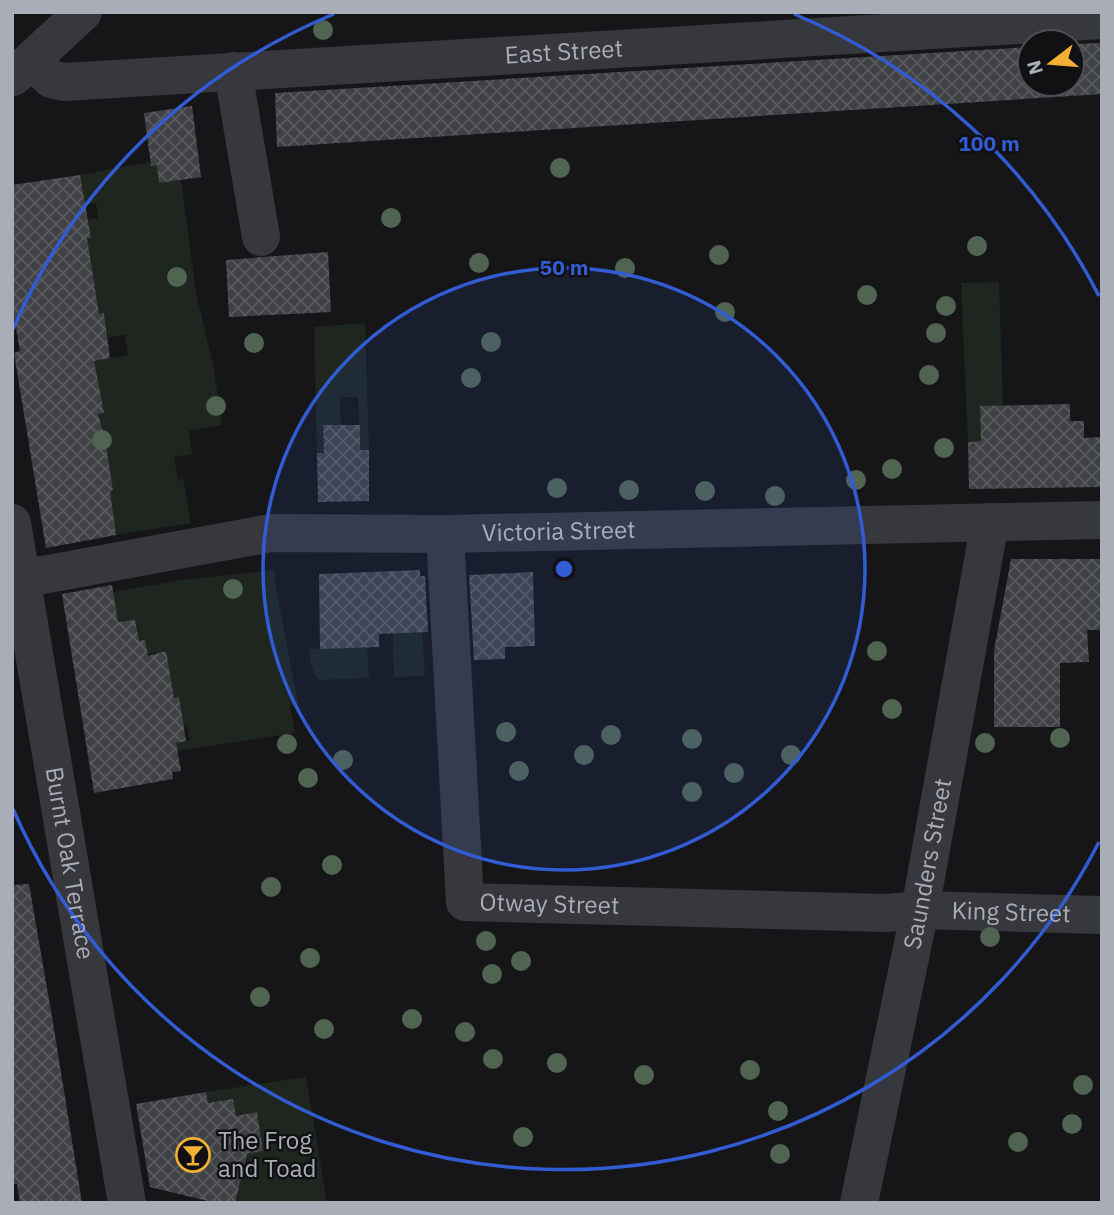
<svg xmlns="http://www.w3.org/2000/svg" width="1114" height="1215" font-family="'IBM Plex Sans',sans-serif">
<style>
.garden{fill:#1e261f}
.building{fill:url(#building-cross-hatch)}
.lines{fill:none;stroke-linecap:round;stroke-linejoin:round}
.minor{stroke:#37383d;stroke-width:38}
.tree{fill:#506452}
.ring{fill:none;stroke:#325cd3;stroke-width:3.5}
.labels{text-anchor:middle;stroke-width:5;stroke-linejoin:round;paint-order:stroke}
.street-label{font-size:24px;fill:#a8adb8;stroke:#111113}
.poi-label{font-size:24px;fill:#a8adb8;stroke:#111113;text-anchor:start}
.centre{fill:#325cd3;stroke:#111113;stroke-width:3.5}
.ring-label{font-size:21px;text-anchor:middle;font-weight:bold;fill:#325cd3;stroke:#111113;stroke-width:5;stroke-linejoin:round;paint-order:stroke}
</style>
<defs>
<pattern id="building-cross-hatch" width="8" height="8" patternUnits="userSpaceOnUse" patternTransform="scale(1.75)"><rect width="8" height="8" fill="#404145"/><path d="M0 0l8 8M0 8l8-8" fill="none" stroke="#595a5e"/></pattern>
</defs>
<rect width="100%" height="100%" fill="#161618"/>
<!-- garden -->
<g class="garden">
<path d="M 150,162 L 151,166 L 157,165 L 160,183 L 181,180 L 196,293 L 213,364 L 222,425 L 189,431 L 192,454 L 174,457 L 178,480 L 183,479 L 191,523 L 116,535 L 104,492 L 113,490 L 98,414 L 104,413 L 88,362 L 128,355 L 125,335 L 108,337 L 104,314 L 99,314 L 54,243 L 91,237 L 88,220 L 98,218 L 96,203 L 77,206 L 65,198 L 84,195 L 80,175 Z"/>
<path d="M 999,282 L 1003,406 L 980,406 L 981,441 L 968,442 L 961,283 Z"/>
<path d="M 365,323 L 369,450 L 360,450 L 358,397 L 340,397 L 341,430 L 334,430 L 333,425 L 323,425 L 324,453 L 317,453 L 314,327 Z"/>
<path d="M 274,570 L 277,593 L 298,704 L 290,706 L 295,733 L 177,751 L 138,749 L 190,740 L 187,724 L 136,732 L 179,697 L 171,698 L 166,651 L 148,654 L 121,644 L 138,634 L 135,620 L 118,622 L 113,592 L 181,580 Z"/>
<path d="M 392,617 L 401,633 L 422,632 L 425,676 L 394,677 Z"/>
<path d="M 366,634 L 369,678 L 320,680 C 311,673 310,660 309,649 L 332,648 Z"/>
<path d="M 306,1077 L 327,1203 L 235,1203 L 221,1158 L 263,1151 L 257,1113 L 236,1116 L 233,1100 L 208,1103 L 206,1092 Z"/>
</g>
<!-- building -->
<g class="building">
<path d="M 1102,43 L 1102,94 L 277,147 L 275,93 L 1030,47 L 1030,84 L 1072,84 L 1072,44 Z"/>
<path d="M 192,106 L 201,177 L 159,183 L 157,165 L 151,166 L 144,113 Z"/>
<path d="M 80,175 L 91,238 L 87,238 L 99,314 L 104,313 L 110,358 L 94,361 L 104,413 L 98,414 L 105,440 L 113,490 L 110,491 L 116,535 L 46,548 L 14,353 L 20,351 L 12,304 L 12,185 Z"/>
<path d="M 328,252 L 331,312 L 229,317 L 226,260 Z"/>
<path d="M 1070,404 L 1070,421 L 1084,421 L 1084,438 L 1102,437 L 1102,487 L 969,489 L 968,442 L 981,441 L 980,406 Z"/>
<path d="M 323,425 L 360,425 L 360,450 L 369,450 L 369,501 L 318,502 L 317,453 L 324,453 Z"/>
<path d="M 1011,559 L 1102,559 L 1102,630 L 1087,630 L 1089,662 L 1060,663 L 1060,727 L 994,727 L 994,651 Z"/>
<path d="M 420,570 L 420,576 L 425,576 L 428,632 L 379,634 L 379,647 L 320,649 L 319,574 Z"/>
<path d="M 533,572 L 535,646 L 505,647 L 505,659 L 474,660 L 469,575 Z"/>
<path d="M 112,585 L 118,622 L 135,620 L 139,641 L 145,640 L 148,656 L 166,651 L 174,698 L 179,697 L 186,741 L 176,743 L 181,771 L 172,772 L 173,779 L 94,793 L 62,594 Z"/>
<path d="M 29,884 L 53,1023 L 82,1203 L 20,1203 L 17,1184 L 12,1184 L 12,885 Z"/>
<path d="M 206,1092 L 208,1103 L 233,1099 L 236,1116 L 257,1112 L 263,1151 L 247,1154 L 235,1203 L 216,1203 L 150,1187 L 136,1104 Z"/>
</g>
<g class="lines">
<!-- minor -->
<g class="minor">
<path id="s1" d="M 32,60 L 51,79 L 64,82 L 1102,20"/>
<path d="M 233,71 L 261,237"/>
<path d="M 13,77 L 83,12"/>
<path id="s2" d="M 12,523 L 127,1203"/>
<path id="s3" d="M 445,534 L 465,902 L 886,913 L 920,910 L 1102,915"/>
<path id="s4" d="M 21,579 L 271,533 L 445,534 L 1102,520"/>
<path id="s5" d="M 859,1203 L 920,910 L 990,522"/>
</g>
</g>
<!-- trees -->
<g class="tree">
<circle cx="323" cy="30" r="10"/>
<circle cx="560" cy="168" r="10"/>
<circle cx="391" cy="218" r="10"/>
<circle cx="977" cy="246" r="10"/>
<circle cx="719" cy="255" r="10"/>
<circle cx="479" cy="263" r="10"/>
<circle cx="625" cy="268" r="10"/>
<circle cx="177" cy="277" r="10"/>
<circle cx="867" cy="295" r="10"/>
<circle cx="946" cy="306" r="10"/>
<circle cx="725" cy="312" r="10"/>
<circle cx="936" cy="333" r="10"/>
<circle cx="491" cy="342" r="10"/>
<circle cx="254" cy="343" r="10"/>
<circle cx="929" cy="375" r="10"/>
<circle cx="471" cy="378" r="10"/>
<circle cx="216" cy="406" r="10"/>
<circle cx="102" cy="440" r="10"/>
<circle cx="944" cy="448" r="10"/>
<circle cx="892" cy="469" r="10"/>
<circle cx="856" cy="480" r="10"/>
<circle cx="557" cy="488" r="10"/>
<circle cx="629" cy="490" r="10"/>
<circle cx="705" cy="491" r="10"/>
<circle cx="775" cy="496" r="10"/>
<circle cx="233" cy="589" r="10"/>
<circle cx="877" cy="651" r="10"/>
<circle cx="892" cy="709" r="10"/>
<circle cx="506" cy="732" r="10"/>
<circle cx="611" cy="735" r="10"/>
<circle cx="1060" cy="738" r="10"/>
<circle cx="692" cy="739" r="10"/>
<circle cx="985" cy="743" r="10"/>
<circle cx="287" cy="744" r="10"/>
<circle cx="584" cy="755" r="10"/>
<circle cx="791" cy="755" r="10"/>
<circle cx="343" cy="760" r="10"/>
<circle cx="519" cy="771" r="10"/>
<circle cx="734" cy="773" r="10"/>
<circle cx="308" cy="778" r="10"/>
<circle cx="692" cy="792" r="10"/>
<circle cx="332" cy="865" r="10"/>
<circle cx="271" cy="887" r="10"/>
<circle cx="990" cy="937" r="10"/>
<circle cx="486" cy="941" r="10"/>
<circle cx="310" cy="958" r="10"/>
<circle cx="521" cy="961" r="10"/>
<circle cx="492" cy="974" r="10"/>
<circle cx="260" cy="997" r="10"/>
<circle cx="412" cy="1019" r="10"/>
<circle cx="324" cy="1029" r="10"/>
<circle cx="465" cy="1032" r="10"/>
<circle cx="493" cy="1059" r="10"/>
<circle cx="557" cy="1063" r="10"/>
<circle cx="750" cy="1070" r="10"/>
<circle cx="644" cy="1075" r="10"/>
<circle cx="1083" cy="1085" r="10"/>
<circle cx="778" cy="1111" r="10"/>
<circle cx="1072" cy="1124" r="10"/>
<circle cx="523" cy="1137" r="10"/>
<circle cx="1018" cy="1142" r="10"/>
<circle cx="780" cy="1154" r="10"/>
</g>
<!-- distance rings -->
<circle cx="564" cy="569" r="301" fill="#325cd3" fill-opacity=".12"/>
<g class="ring">
<circle cx="564" cy="569" r="301"/>
<path d="M1099 842A601 601 0 0 1 13 809M13 329A601 601 0 0 1 334 14M794 14A601 601 0 0 1 1099 296"/>
</g>
<!-- icons -->
<defs>
<g id="bar-ring" transform="scale(1.75)"><circle r="9.5" fill="#111113" stroke="#f2b134" stroke-width="1.5"/><path d="M-6-5H6L.8 .8V4.5H3.5V6h-7V4.5H-.8V.8Z" fill="#f2b134"/></g>
</defs>
<g fill-rule="evenodd">
<use href="#bar-ring" x="193" y="1155"/>
</g>
<g class="labels">
<!-- street labels -->
<g class="street-label">
<text dy="8" stroke="none"><textPath href="#s1" startOffset="541">East Street</textPath></text>
<text dy="8" stroke="none"><textPath href="#s4" startOffset="542">Victoria Street</textPath></text>
<text dy="8" stroke="none"><textPath href="#s2" startOffset="345">Burnt Oak Terrace</textPath></text>
<text dy="8" stroke="none"><textPath href="#s5" startOffset="346">Saunders Street</textPath></text>
<text dy="8" stroke="none"><textPath href="#s3" startOffset="453">Otway Street</textPath></text>
<text dy="8" stroke="none"><textPath href="#s3" startOffset="915">King Street</textPath></text>
</g>
<!-- poi labels -->
<g class="poi-label">
<text x="218" y="1149">The Frog<tspan x="218" dy="28">and Toad</tspan></text>
</g>
</g>
<circle cx="564" cy="569" r="10" class="centre"/>
<g class="ring-label">
<text x="989" y="151">100 m</text>
<text x="564" y="275">50 m</text>
</g>
<!-- border -->
<rect width="1114" height="1215" fill="none" stroke="#a8adb8" stroke-width="28"/>
<!-- north arrow -->
<g transform="translate(1051 63) rotate(254)"><circle r="33" fill="#111113" stroke="#4d4f55" stroke-width="2"/>
<path d="M0-5L12 26L0 18L-12 26Z" fill="#f2b134"/>
<text y="-10" font-size="19" font-weight="bold" text-anchor="middle" fill="#a8adb8">N</text>
</g>
</svg>
